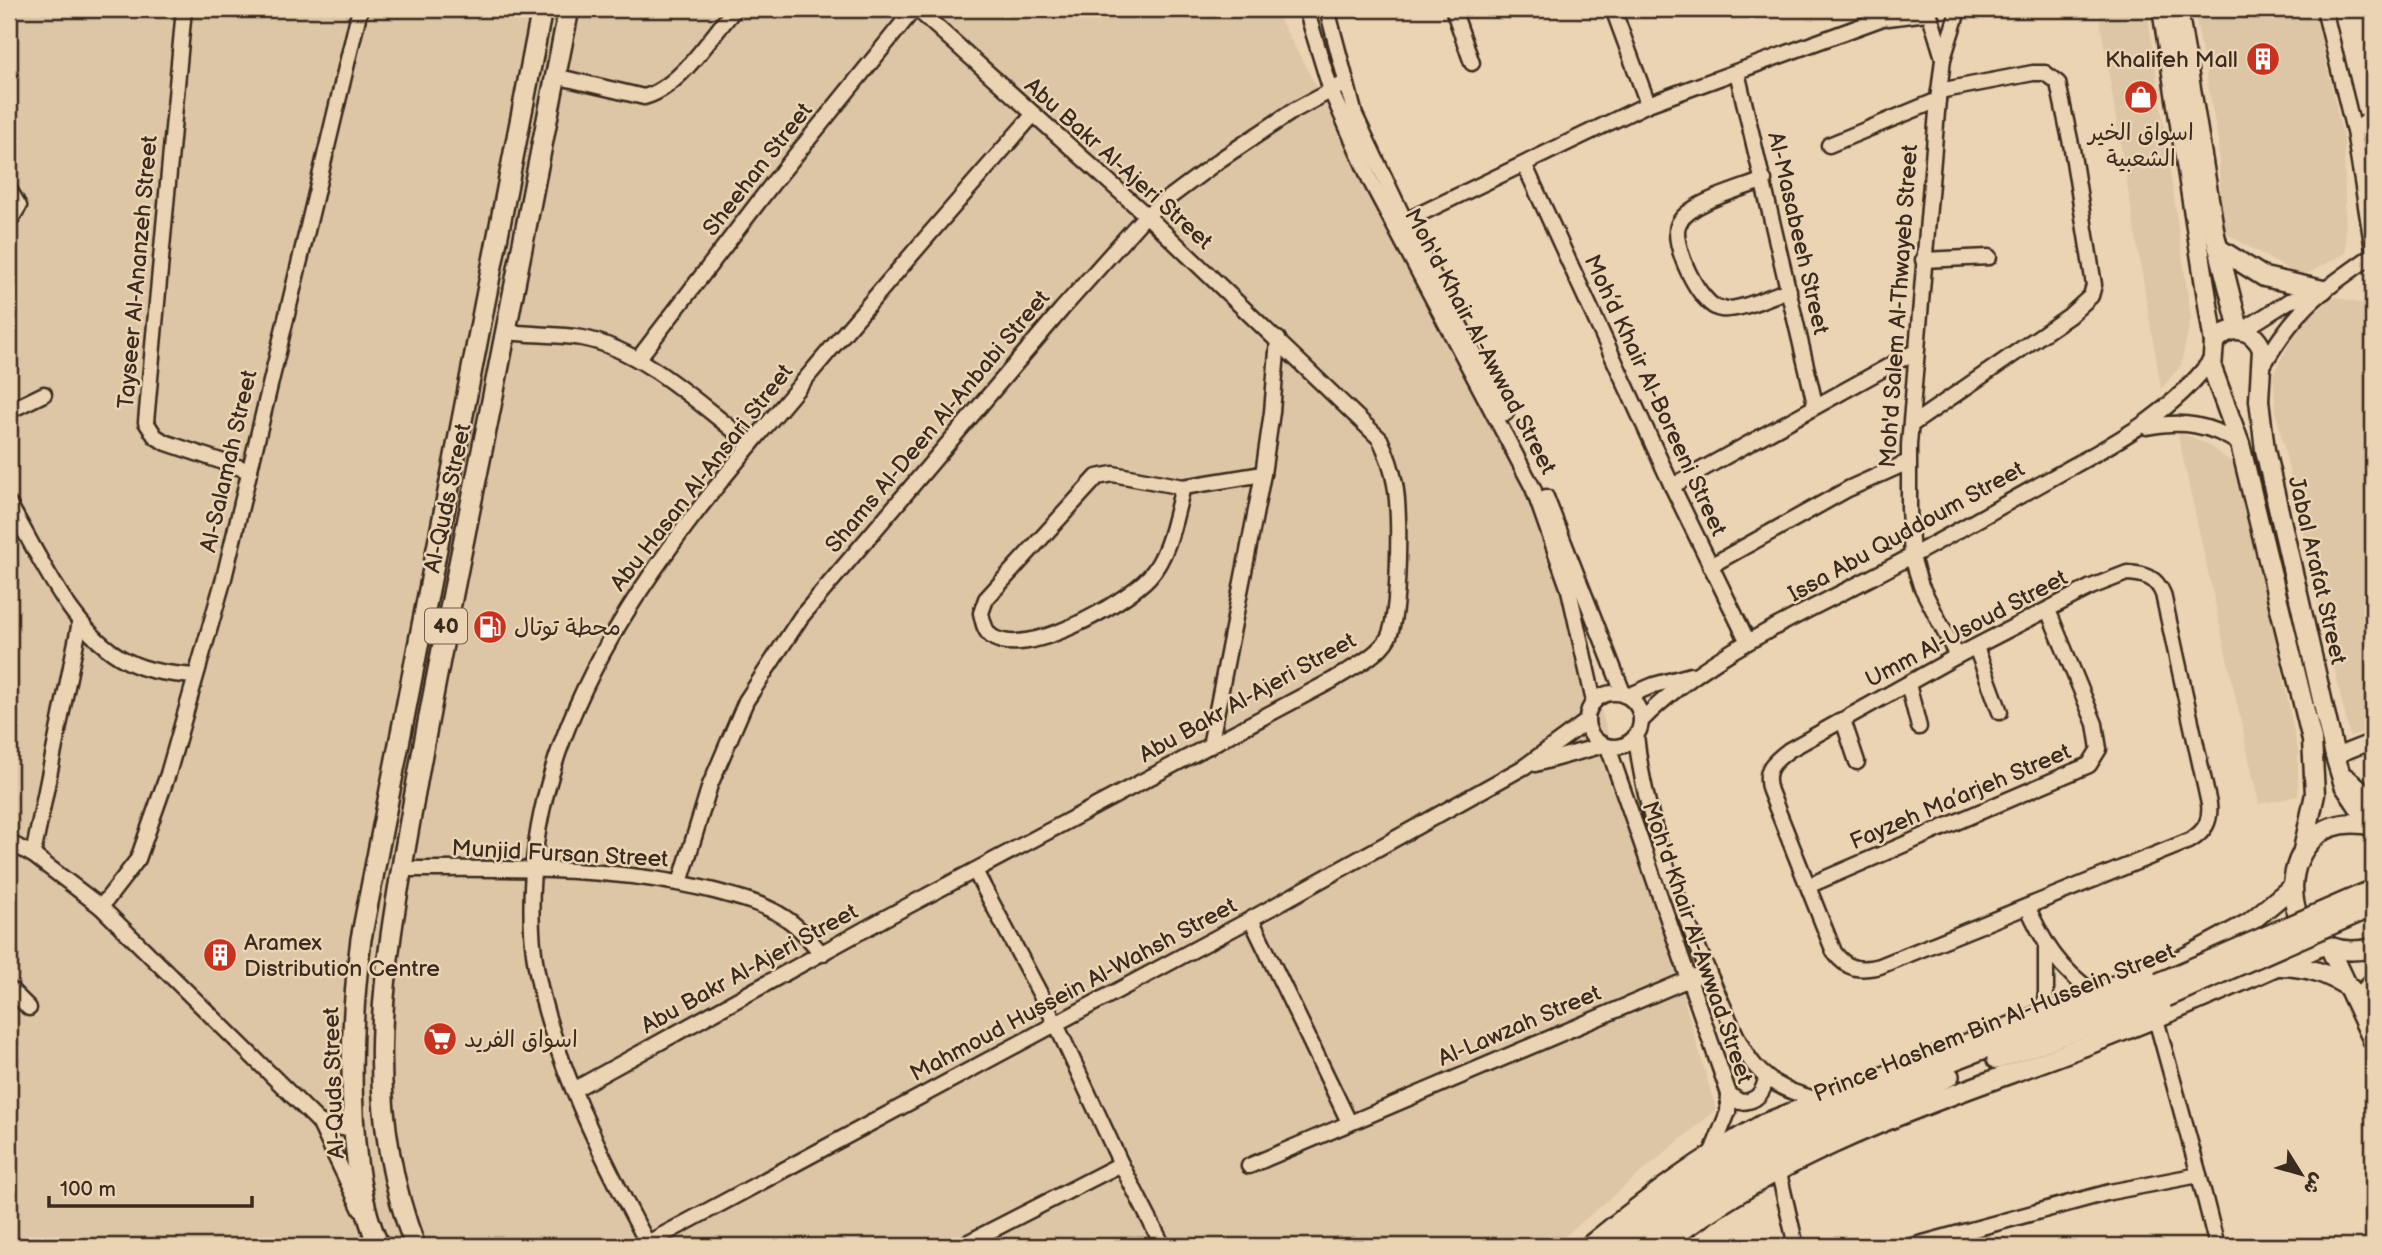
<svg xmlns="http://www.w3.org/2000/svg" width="2382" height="1255" font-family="'Balsamiq Sans','Playpen Sans Arabic',sans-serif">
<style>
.built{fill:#dcc6a6}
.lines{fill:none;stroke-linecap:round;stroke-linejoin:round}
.minor-casing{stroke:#3b2a1e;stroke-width:19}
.major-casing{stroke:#3b2a1e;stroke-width:23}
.highway-casing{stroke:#3b2a1e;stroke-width:24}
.minor{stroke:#ebd4b3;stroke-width:14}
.major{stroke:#ebd4b3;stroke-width:18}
.highway{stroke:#ebd4b3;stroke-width:19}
.highway-bridge-casing{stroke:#3b2a1e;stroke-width:24;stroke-linecap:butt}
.highway-bridge{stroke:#ebd4b3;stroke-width:19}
.labels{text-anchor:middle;stroke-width:5;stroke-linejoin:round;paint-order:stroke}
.shield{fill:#ebd4b3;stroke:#705d4b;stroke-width:2}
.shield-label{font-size:21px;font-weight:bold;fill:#3b2a1e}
.poi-label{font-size:23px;fill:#3b2a1e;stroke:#ebd4b3;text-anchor:start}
.street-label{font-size:23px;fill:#3b2a1e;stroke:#ebd4b3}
</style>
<rect width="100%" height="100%" fill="#ebd4b3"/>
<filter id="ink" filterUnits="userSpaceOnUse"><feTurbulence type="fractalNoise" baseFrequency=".0143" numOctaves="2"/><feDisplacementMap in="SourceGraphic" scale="14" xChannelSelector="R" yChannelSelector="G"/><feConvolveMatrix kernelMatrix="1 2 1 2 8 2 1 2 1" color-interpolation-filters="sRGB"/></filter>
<g filter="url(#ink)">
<!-- built -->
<g class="built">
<path d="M 9,9 L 1274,9 L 1536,484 L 1716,1110 L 1553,1246 L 9,1246 L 9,206 L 12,203 L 9,200 Z"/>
<path d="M 2098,9 L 2147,9 L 2191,317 L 2181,365 L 2161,389 Z"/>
<path d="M 2194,9 L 2314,9 L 2344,141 L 2346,253 L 2301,277 L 2222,231 L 2218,140 Z"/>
<path d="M 2333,296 L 2367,306 L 2373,333 L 2373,728 L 2350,737 L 2276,413 L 2273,374 L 2296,331 Z"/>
<path d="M 2177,431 L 2207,444 L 2242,470 L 2298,752 L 2298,796 L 2259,804 Z"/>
</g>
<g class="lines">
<!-- minor casing -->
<g class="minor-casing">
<g id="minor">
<path d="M 184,9 L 146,422 L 155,436 L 164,442 L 250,471"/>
<path d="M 1306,9 L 1331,91 L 1371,182 L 1533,488 L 1569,590 L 1594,702"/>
<path d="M 1327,9 L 1355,115 L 1405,221 L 1506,413"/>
<path d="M 1453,9 L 1472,63"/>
<path d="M 1613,9 L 1648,104"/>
<path d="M 2324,9 L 2354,131 L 2373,250"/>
<path d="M 1930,15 L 1943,58"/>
<path d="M 1888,18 L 1927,13"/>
<path d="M 1737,72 L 1815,404"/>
<path d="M 555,76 L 644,97 C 680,88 711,36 735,9"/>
<path d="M 2354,131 L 2373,117"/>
<path d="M 1829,145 L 1938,100"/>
<path d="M 1525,166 L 1672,486 L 1748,642"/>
<path d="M 1764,180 C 1742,189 1690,202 1679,223 C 1669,241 1700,307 1721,309 C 1742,311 1769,296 1789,290"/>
<path d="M 9,189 L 19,206 L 9,222"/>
<path d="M 1399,224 L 1648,104 L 1883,18 L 1899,9"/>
<path d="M 1923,260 L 1989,257"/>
<path d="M 2243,330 L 2289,301 L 2317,293"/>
<path d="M 507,332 C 532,335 558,334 582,338 C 643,349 702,407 751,444"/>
<path d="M 638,359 L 773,183 L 914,9"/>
<path d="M 2261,369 C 2294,310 2319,293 2373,255"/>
<path d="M 9,411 L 44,394"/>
<path d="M 1911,425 L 2069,316 L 2091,296 L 2094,285 L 2072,149 L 2058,83 L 2045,73 L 2033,73 L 1939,91"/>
<path d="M 2147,427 C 2182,420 2210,424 2240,444"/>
<path d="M 1672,486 L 1916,351"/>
<path d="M 1183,487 C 1175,516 1170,554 1149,577 C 1125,603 1025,661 991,636 C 984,630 983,621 981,613 L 986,599 L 1097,477 L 1113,474 L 1183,487 L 1263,474"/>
<path d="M 1546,497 L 1624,695"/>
<path d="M 9,504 C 39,554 72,634 127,661 C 148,672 172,674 195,676"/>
<path d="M 1710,566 L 1848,489 L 1908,462"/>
<path d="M 2127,573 C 2145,574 2156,577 2163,594 L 2209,804 C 2211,821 2205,831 2191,840 L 1880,966 C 1860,971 1847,970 1834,952 L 1770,791 C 1763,770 1773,762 1789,750 L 1957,656 L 2091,587 Z"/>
<path d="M 1976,647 L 2000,712"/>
<path d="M 1957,656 L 1921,586 L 1912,557 L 1909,509 L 1909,445 L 1938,100 L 1943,59 L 1958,11"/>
<path d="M 1908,684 L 1919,727"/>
<circle cx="1614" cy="720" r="27"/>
<path d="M 1628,696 L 1654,685 L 1691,675"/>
<path d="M 1843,720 L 1857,762"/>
<path d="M 1641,721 C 1706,655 1793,619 1874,576 C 1934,545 1992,511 2050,479 C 2110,445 2169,417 2211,360"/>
<path d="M 1636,735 C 1645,823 1681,909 1716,990 C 1728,1015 1737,1044 1755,1066 C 1772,1086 1795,1094 1820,1100"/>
<path d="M 1210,746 L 1263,474 L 1272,412 L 1278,339"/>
<path d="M 1608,747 L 1729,1094 L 1728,1112 L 1712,1152"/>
<path d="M 2335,756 L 2373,741"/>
<path d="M 1535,764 L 1604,745"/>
<path d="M 9,842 L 33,855 L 101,907 L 319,1122 L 361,1210"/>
<path d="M 33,855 L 80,622"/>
<path d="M 401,869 C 505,869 613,865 714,891 C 736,897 759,902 779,914 C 797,924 809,939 822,954"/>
<path d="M 975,871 L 1055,1022 L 1121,1164 L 1163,1246"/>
<path d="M 680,883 L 710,785 L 746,701 L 801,617 L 1062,309 L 1146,215 L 1221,159 L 1293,111 L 1345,83"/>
<path d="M 1810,885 L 2089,765 L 2099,749 L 2095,724 L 2048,610"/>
<path d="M 101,907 L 138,859 L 168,774 L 224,578 L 360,9"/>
<path d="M 2028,908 C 2046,947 2059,968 2094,993"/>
<path d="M 1251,919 L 1349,1122"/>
<path d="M 9,988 L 29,1008"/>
<path d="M 2043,1013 L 2046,993 L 2046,948"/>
<path d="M 2156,1019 L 2199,1175"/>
<path d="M 575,1089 L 887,917 L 1333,680 C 1350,669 1377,657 1388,638 C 1400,616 1400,512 1395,484 C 1392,468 1387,454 1380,439 L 1146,215 L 917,9"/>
<path d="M 1729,1094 L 1740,1102 C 1757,1102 1764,1092 1766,1077"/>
<path d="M 319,1122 L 342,1128 L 355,1123"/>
<path d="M 1249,1166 L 1708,971"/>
<path d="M 1778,1169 L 1796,1246"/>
<path d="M 642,1246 L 1251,919 L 1524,767 L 1587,721"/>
<path d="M 649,1246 C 602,1159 537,1031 532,931 C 521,710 674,535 808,376 C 882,288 957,202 1033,115"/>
<path d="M 961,1246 L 1121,1164"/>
<path d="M 1912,1246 L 2110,1192 L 2199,1175 L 2217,1246"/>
</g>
</g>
<!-- major casing -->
<g class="major-casing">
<g id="major">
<path d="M 2162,9 L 2214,343"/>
<path d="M 2178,9 L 2215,235 L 2239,329"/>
<path d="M 2218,248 L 2264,277 L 2323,290"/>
<path d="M 2346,778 L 2373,800"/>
<path d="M 2373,826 C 2269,801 2264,973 2373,948"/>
<path d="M 2303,850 L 2315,794 L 2312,740 L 2240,444 L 2212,368 L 2214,343 C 2229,324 2252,326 2262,349 L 2259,400 L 2265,450 L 2335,756 L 2344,785 L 2370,824"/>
<path d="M 2329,946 L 2373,1041"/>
<path d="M 2280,966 C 2309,967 2328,973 2351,989"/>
<path d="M 2361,1011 L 2362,995 L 2373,982"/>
<path d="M 1589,1246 C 1645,1200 1701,1158 1765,1123 L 2184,958 L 2249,923 L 2291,888"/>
<path d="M 1662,1246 C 1777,1154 1920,1107 2056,1057 C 2147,1023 2237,985 2325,944"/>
</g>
</g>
<!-- highway casing -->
<g class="highway-casing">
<g id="highway">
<path d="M 1997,1059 L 2166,997"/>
<path d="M 379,1246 C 343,1170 350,1022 361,939 L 542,9"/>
<path d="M 415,1246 C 358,1095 385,963 412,810 C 430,706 451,603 472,499 C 506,336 536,172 569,9"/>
<path d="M 1612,1246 C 1658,1209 1708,1173 1761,1145 C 1888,1079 2026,1034 2159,983"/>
<path d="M 1638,1246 L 1721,1185 L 1759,1163 L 1949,1076"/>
</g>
</g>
<!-- minor -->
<use href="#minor" class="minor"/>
<!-- major -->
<use href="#major" class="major"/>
<!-- highway -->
<use href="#highway" class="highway"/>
<!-- highway-bridge casing -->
<g class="highway-bridge-casing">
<g id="highway-bridge">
<path d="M 2159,983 L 2373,890"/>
<path d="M 2166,997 L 2373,906"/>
</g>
</g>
<!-- highway-bridge -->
<use href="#highway-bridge" class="highway-bridge"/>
</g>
</g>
<!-- icons -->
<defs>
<g id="building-disc" transform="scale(1.75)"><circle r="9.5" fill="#c8321e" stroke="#ebd4b3"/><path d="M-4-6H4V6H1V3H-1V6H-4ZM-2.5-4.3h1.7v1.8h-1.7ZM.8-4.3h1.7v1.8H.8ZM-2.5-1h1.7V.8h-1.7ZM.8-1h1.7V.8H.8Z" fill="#fff"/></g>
<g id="shop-disc" transform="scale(1.75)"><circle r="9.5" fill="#c8321e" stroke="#ebd4b3"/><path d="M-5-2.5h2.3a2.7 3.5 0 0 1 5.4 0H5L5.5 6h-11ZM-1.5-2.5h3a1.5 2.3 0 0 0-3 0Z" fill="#fff"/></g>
<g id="fuel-disc" transform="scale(1.75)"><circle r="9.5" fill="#c8321e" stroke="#ebd4b3"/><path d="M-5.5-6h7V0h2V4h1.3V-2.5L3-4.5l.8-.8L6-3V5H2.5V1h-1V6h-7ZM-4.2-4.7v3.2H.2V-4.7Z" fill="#fff"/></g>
<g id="supermarket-disc" transform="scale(1.75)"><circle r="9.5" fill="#c8321e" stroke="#ebd4b3"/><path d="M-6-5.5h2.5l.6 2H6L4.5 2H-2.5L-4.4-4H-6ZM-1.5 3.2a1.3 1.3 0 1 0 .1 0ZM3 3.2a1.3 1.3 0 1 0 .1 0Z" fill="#fff"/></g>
</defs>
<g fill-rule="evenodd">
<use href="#building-disc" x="2263" y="59"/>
<use href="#shop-disc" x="2141" y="97"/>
<use href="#fuel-disc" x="490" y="627"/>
<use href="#building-disc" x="220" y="955"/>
<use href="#supermarket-disc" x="440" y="1039"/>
</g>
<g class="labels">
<!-- shield labels -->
<rect class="shield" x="425" y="608.5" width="42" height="35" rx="5"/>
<g class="shield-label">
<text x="446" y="633">40</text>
</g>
<!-- poi labels -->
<g class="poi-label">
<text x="2238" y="67" text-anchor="end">Khalifeh Mall</text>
<text x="2141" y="140" text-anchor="middle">اسواق الخير<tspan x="2141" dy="26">الشعبية</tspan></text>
<text x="514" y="635">محطة توتال</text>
<text x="244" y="950">Aramex<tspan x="244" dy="26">Distribution Centre</tspan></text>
<text x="464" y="1047">اسواق الفريد</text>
</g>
<!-- street labels -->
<g class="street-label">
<text transform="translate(1119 163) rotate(42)" y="8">Abu Bakr Al-Ajeri Street</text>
<text transform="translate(757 169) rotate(-52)" y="8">Sheehan Street</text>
<text transform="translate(1799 233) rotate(77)" y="8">Al-Masabeeh Street</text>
<text transform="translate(137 272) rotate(-85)" y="8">Tayseer Al-Ananzeh Street</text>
<text transform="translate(1898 306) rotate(-86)" y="8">Moh'd Salem Al-Thwayeb Street</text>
<text transform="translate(1481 341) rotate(62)" y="8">Moh'd Khair Al-Awwad Street</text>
<text transform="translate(1656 395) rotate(65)" y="8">Moh’d Khair Al-Boreeni Street</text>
<text transform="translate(937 421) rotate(-50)" y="8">Shams Al-Deen Al-Anbabi Street</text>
<text transform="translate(228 461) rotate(-77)" y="8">Al-Salamah Street</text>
<text transform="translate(701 477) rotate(-52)" y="8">Abu Hasan Al-Ansari Street</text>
<text transform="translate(447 498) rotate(-78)" y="8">Al-Quds Street</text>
<text transform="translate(1906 531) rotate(-29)" y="8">Issa Abu Quddoum Street</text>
<text transform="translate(2318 570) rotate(77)" y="8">Jabal Arafat Street</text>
<text transform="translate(1966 628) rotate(-28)" y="8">Umm Al-Usoud Street</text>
<text transform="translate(1247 697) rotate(-29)" y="8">Abu Bakr Al-Ajeri Street</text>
<text transform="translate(1960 796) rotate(-23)" y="8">Fayzeh Ma’arjeh Street</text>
<text transform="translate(560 853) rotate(3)" y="8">Munjid Fursan Street</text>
<text transform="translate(1698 942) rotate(71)" y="8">Moh'd Khair Al-Awwad Street</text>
<text transform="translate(749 968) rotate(-29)" y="8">Abu Bakr Al-Ajeri Street</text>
<text transform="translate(1073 989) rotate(-28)" y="8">Mahmoud Hussein Al-Wahsh Street</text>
<text transform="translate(1994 1022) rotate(-22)" y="8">Prince Hashem Bin Al-Hussein Street</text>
<text transform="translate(1519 1025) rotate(-23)" y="8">Al-Lawzah Street</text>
<text transform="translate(333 1083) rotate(-92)" y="8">Al-Quds Street</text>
</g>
</g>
<!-- margin -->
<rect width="2382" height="1255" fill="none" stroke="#ebd4b3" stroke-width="35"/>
<rect x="18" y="18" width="2347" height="1220" fill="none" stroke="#3b2a1e" stroke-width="2.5" filter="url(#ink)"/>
<!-- north arrow -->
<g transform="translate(2301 1174) rotate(127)" stroke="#ebd4b3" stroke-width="5" paint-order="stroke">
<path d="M0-5L12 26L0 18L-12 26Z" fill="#3b2a1e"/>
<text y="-10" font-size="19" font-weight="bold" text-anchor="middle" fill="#3b2a1e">ش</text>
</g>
<!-- scale -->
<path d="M49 1196v10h203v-10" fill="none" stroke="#3b2a1e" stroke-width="3.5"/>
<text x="60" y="1196" font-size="21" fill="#3b2a1e" stroke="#ebd4b3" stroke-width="5" paint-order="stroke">100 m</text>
</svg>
